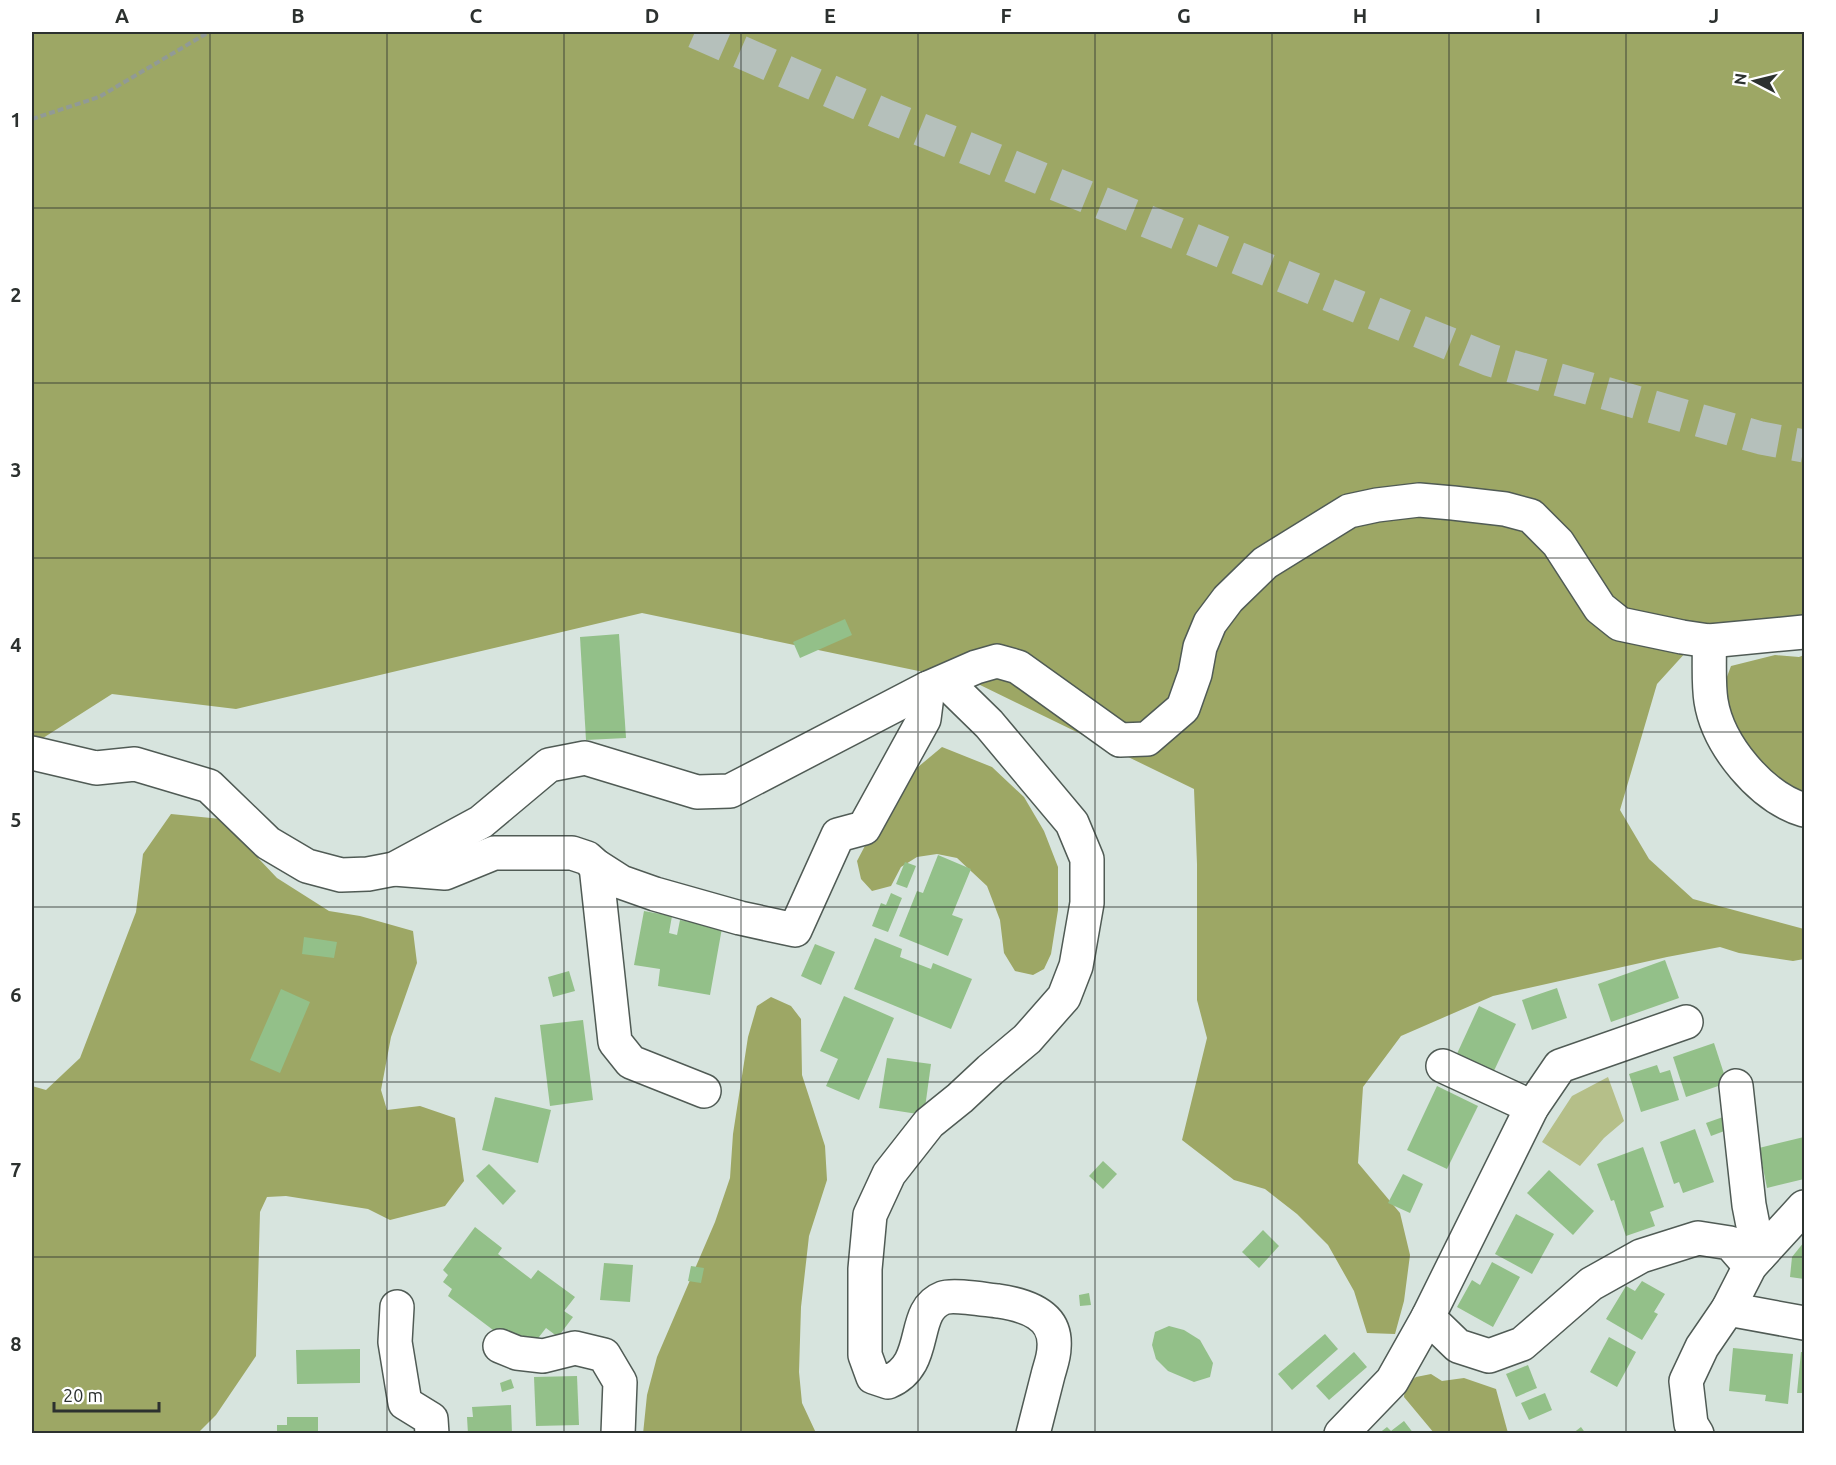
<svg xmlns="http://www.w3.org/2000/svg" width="1836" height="1465" font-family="Ubuntu,sans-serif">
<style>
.green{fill:#b5bf89}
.forest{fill:#9da765}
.building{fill:#93c089}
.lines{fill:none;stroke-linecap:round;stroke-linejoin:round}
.highway-tunnel{stroke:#b5c0bb;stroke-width:33;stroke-dasharray:33 16;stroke-linecap:butt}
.minor-casing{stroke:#505b55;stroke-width:36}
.path{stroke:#919a96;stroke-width:4;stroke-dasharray:6 3;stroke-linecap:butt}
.minor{stroke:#fff;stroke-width:33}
.grid{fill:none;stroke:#2c312f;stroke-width:1.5;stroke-opacity:0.55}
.neatline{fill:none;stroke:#2c312f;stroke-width:2}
.grid-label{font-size:20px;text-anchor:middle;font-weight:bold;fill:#2c312f}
</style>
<rect width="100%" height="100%" fill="#d7e4de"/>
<!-- green -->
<path class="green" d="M 1608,1077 L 1624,1121 L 1604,1138 L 1580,1166 L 1542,1142 L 1572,1096 Z"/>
<!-- forest -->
<g class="forest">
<path d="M 32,32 L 1804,32 L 1804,614 L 1687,651 L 1657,684 L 1620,810 L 1649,859 L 1693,899 L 1804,929 L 1804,959 L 1793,961 L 1739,953 L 1720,947 L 1667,957 L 1493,996 L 1401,1036 L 1363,1087 L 1358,1163 L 1400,1213 L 1410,1255 L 1404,1301 L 1395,1334 L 1367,1333 L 1354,1291 L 1328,1245 L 1297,1214 L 1265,1189 L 1234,1180 L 1182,1140 L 1207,1038 L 1197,1000 L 1197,864 L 1194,789 L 976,683 L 642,613 L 236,709 L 112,694 L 32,745 Z"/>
<path d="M 1775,655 L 1799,657 L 1804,655 L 1804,794 L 1792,792 L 1739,741 L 1728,705 L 1725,682 L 1731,666 Z"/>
<path d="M 942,747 L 992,767 L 1024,797 L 1044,831 L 1058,867 L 1058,910 L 1051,954 L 1044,969 L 1033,975 L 1015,971 L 1004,953 L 1000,920 L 987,886 L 957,858 L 937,854 L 917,857 L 901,867 L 891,886 L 872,891 L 861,879 L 857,861 L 868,840 L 912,772 Z"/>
<path d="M 171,814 L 221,819 L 277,878 L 329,911 L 360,916 L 413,931 L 417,963 L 391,1037 L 381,1090 L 387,1110 L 420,1106 L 455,1118 L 464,1181 L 445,1206 L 390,1220 L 368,1209 L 286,1196 L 267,1197 L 260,1212 L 256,1356 L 216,1415 L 198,1433 L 32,1434 L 32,1086 L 46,1090 L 80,1058 L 136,912 L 143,854 Z"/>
<path d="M 771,997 L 791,1006 L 801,1019 L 802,1075 L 825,1146 L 827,1180 L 809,1236 L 801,1307 L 799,1372 L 802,1403 L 816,1433 L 643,1434 L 647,1395 L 657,1357 L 715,1222 L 730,1178 L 733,1134 L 748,1037 L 757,1006 Z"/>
<path d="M 1431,1374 L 1442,1381 L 1464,1378 L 1496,1389 L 1508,1433 L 1434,1433 L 1404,1397 L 1405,1386 L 1416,1377 Z"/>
</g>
<!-- building -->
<g class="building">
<path d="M 845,619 L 852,635 L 800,658 L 793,642 Z"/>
<path d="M 619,634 L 626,738 L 586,740 L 580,637 Z"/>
<path d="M 938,855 L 971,869 L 952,915 L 963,919 L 948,956 L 899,936 L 917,891 L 923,893 Z"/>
<path d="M 905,862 L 916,866 L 907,888 L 896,884 Z"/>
<path d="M 891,893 L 902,898 L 888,932 L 872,926 L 881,903 L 886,905 Z"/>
<path d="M 644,911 L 672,916 L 669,933 L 677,935 L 680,920 L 722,928 L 710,995 L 658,986 L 660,969 L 634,965 Z"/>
<path d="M 304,937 L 337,942 L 334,958 L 302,954 Z"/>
<path d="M 875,938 L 902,949 L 900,957 L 931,969 L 933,963 L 972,979 L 951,1029 L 854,989 Z"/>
<path d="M 815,944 L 835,952 L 821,985 L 801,976 Z"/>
<path d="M 1665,960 L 1679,998 L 1611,1022 L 1598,984 Z"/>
<path d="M 569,971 L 575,991 L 553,997 L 548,977 Z"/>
<path d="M 1557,988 L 1567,1018 L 1532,1030 L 1522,1000 Z"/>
<path d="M 281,989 L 310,1002 L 280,1073 L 250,1060 Z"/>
<path d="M 844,996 L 894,1018 L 859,1100 L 826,1086 L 838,1059 L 820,1051 Z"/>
<path d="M 1479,1006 L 1516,1024 L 1492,1075 L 1455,1058 Z"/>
<path d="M 583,1020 L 593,1100 L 550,1106 L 540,1025 Z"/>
<path d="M 1714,1043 L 1727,1083 L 1686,1097 L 1673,1057 Z"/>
<path d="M 887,1058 L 931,1064 L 924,1115 L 879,1108 Z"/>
<path d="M 1657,1065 L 1660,1073 L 1670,1070 L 1679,1100 L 1641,1112 L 1629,1074 Z"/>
<path d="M 1437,1086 L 1478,1106 L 1447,1169 L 1407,1150 Z"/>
<path d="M 495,1097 L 551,1110 L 538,1163 L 482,1150 Z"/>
<path d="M 1723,1117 L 1727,1130 L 1711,1136 L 1706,1123 Z"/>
<path d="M 1695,1129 L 1714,1182 L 1683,1193 L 1679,1182 L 1674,1184 L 1660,1142 Z"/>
<path d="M 1804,1137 L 1804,1179 L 1767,1188 L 1759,1148 Z"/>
<path d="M 1643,1147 L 1664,1207 L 1650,1212 L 1655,1226 L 1626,1236 L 1614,1200 L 1611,1201 L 1597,1164 Z"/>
<path d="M 1103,1161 L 1117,1174 L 1103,1189 L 1089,1176 Z"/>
<path d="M 489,1164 L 516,1191 L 503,1205 L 476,1176 Z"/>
<path d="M 1549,1170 L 1594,1211 L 1573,1235 L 1527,1193 Z"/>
<path d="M 1403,1174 L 1423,1184 L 1410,1213 L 1388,1203 Z"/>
<path d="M 1516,1214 L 1554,1234 L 1532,1274 L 1495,1254 Z"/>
<path d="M 475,1227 L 502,1248 L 498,1254 L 531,1279 L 538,1270 L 575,1297 L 564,1311 L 573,1317 L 558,1337 L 546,1328 L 532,1346 L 515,1333 L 509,1342 L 448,1296 L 452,1289 L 443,1282 L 448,1275 L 443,1270 Z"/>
<path d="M 1263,1230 L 1279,1246 L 1259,1268 L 1242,1252 Z"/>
<path d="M 1804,1242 L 1804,1279 L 1790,1277 L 1792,1257 Z"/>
<path d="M 1492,1262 L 1520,1277 L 1493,1327 L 1457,1307 L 1472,1280 L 1480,1285 Z"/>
<path d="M 604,1263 L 633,1265 L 630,1302 L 600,1300 Z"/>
<path d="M 691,1266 L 704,1268 L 701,1283 L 688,1281 Z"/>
<path d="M 1642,1281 L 1665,1294 L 1654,1312 L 1658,1314 L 1642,1340 L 1606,1319 L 1626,1286 L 1635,1291 Z"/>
<path d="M 1089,1293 L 1091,1305 L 1080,1306 L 1079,1295 Z"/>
<path d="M 1169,1326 L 1184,1330 L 1200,1340 L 1213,1363 L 1210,1377 L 1194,1382 L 1168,1371 L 1156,1359 L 1152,1345 L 1155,1332 Z"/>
<path d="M 1325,1334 L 1338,1349 L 1292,1390 L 1278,1374 Z"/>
<path d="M 1609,1337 L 1636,1352 L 1617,1387 L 1590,1372 Z"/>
<path d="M 1733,1348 L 1793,1354 L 1788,1404 L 1765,1401 L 1766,1395 L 1729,1391 Z"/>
<path d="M 360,1349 L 360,1383 L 297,1384 L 296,1350 Z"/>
<path d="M 1354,1352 L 1367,1367 L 1329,1400 L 1316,1386 Z"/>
<path d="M 1801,1352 L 1804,1352 L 1804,1393 L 1797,1393 Z"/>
<path d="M 1528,1365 L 1537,1388 L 1516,1397 L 1506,1374 Z"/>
<path d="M 577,1376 L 579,1425 L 536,1426 L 534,1377 Z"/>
<path d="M 511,1379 L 514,1388 L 502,1392 L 500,1383 Z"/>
<path d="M 1545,1393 L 1552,1410 L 1529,1420 L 1521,1403 Z"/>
<path d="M 511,1405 L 512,1434 L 468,1434 L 467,1417 L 473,1417 L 472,1407 Z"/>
<path d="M 287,1417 L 318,1417 L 318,1434 L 277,1434 L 277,1425 L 287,1425 Z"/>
<path d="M 1404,1421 L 1414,1434 L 1378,1434 L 1387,1427 L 1391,1431 Z"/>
<path d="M 1581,1427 L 1586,1434 L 1572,1434 Z"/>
<rect x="349" y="1431" width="41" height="3"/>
</g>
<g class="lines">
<!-- highway-tunnel -->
<path class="highway-tunnel" d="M 695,32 L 887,116 L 1490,360 L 1761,438 L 1804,446"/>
<!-- minor casing -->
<g class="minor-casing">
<g id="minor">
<path d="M 1709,641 C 1710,660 1708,682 1711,701 C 1718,745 1761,797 1804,810"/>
<path d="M 946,682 L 989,724 L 1072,823 L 1087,859 L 1087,903 L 1076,966 L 1064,997 L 1027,1039 L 990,1070 L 960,1098 L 929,1123 L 889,1174 L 870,1215 L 865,1269 L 865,1355 L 873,1377 L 888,1382 C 931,1364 909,1311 943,1298 C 953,1294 987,1300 998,1301 C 1025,1305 1057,1314 1054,1348 C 1054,1357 1050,1367 1048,1375 C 1043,1395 1038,1414 1033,1434"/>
<path d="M 32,753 L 96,768 L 135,764 L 209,786 L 268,843 L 307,866 L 341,875 L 368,874 L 394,869 L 481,822 L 549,765 L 585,758 L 697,792 L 730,791 L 928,688 L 976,667 L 997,661 L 1018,667 L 1120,740 L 1147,739 L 1183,708 L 1195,674 L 1200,647 L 1210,623 L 1228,599 L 1265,563 L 1349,511 L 1377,505 L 1419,500 L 1453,503 L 1505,509 L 1531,516 L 1558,543 L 1600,608 L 1620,624 L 1682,637 L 1709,641 L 1804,632"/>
<path d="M 596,866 L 615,1042 L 631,1062 L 704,1091"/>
<path d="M 394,869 L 445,873 L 494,853 L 572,853 L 587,858 L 596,866 L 621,882 L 655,894 L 740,918 L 795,930 L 838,835 L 864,828 L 924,719 L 928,688"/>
<path d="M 1443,1066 L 1532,1107"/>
<path d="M 1736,1086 L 1749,1205 L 1759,1256"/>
<path d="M 397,1307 L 395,1342 L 405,1403 L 431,1419 L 432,1434"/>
<path d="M 1728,1309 L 1804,1323"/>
<path d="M 1428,1317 L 1458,1346 L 1489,1356 L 1522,1344 L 1591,1284 L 1641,1256 L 1698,1238 L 1730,1243 L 1750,1266"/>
<path d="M 500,1346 L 517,1353 L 543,1356 L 575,1348 L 604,1355 L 620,1382 L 618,1434"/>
<path d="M 1341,1434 L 1392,1381 L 1428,1317 L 1532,1107 L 1560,1066 L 1686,1022"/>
<path d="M 1697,1434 L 1691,1424 L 1686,1381 L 1702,1347 L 1728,1309 L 1750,1266 L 1804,1207"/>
</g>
</g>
<!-- path -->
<path class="path" d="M 32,119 L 99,97 L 209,32"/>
<!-- minor -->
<use href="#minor" class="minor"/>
</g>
<!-- grid -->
<path class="grid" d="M 210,32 L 210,1434M 387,32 L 387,1434M 564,32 L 564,1434M 741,32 L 741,1434M 918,32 L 918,1434M 1095,32 L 1095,1434M 1272,32 L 1272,1434M 1449,32 L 1449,1434M 1626,32 L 1626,1434M 32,208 L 1804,208M 32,383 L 1804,383M 32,558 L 1804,558M 32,732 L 1804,732M 32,907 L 1804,907M 32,1082 L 1804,1082M 32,1257 L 1804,1257"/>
<!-- border -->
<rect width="1836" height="1465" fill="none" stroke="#ffffff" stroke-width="66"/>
<!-- north arrow -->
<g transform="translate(1755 81) rotate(277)" stroke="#ffffff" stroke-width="4.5" paint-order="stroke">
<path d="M0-4.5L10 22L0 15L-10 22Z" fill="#2c312f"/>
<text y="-9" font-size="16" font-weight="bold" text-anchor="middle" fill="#2c312f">N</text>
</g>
<!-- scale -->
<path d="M54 1402v9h105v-9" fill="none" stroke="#2c312f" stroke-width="3"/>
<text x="63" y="1402" font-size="18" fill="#2c312f" stroke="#ffffff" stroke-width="4.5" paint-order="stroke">20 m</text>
<rect x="33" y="33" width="1770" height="1399" class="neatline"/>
<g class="grid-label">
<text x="122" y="23">A</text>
<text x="298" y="23">B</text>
<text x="476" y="23">C</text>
<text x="652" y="23">D</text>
<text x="830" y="23">E</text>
<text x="1006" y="23">F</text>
<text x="1184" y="23">G</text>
<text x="1360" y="23">H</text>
<text x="1538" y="23">I</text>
<text x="1714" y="23">J</text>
<text x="16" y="127">1</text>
<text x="16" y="302">2</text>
<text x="16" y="477">3</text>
<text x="16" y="652">4</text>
<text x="16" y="827">5</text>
<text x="16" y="1002">6</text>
<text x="16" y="1177">7</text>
<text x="16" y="1351">8</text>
</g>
</svg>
